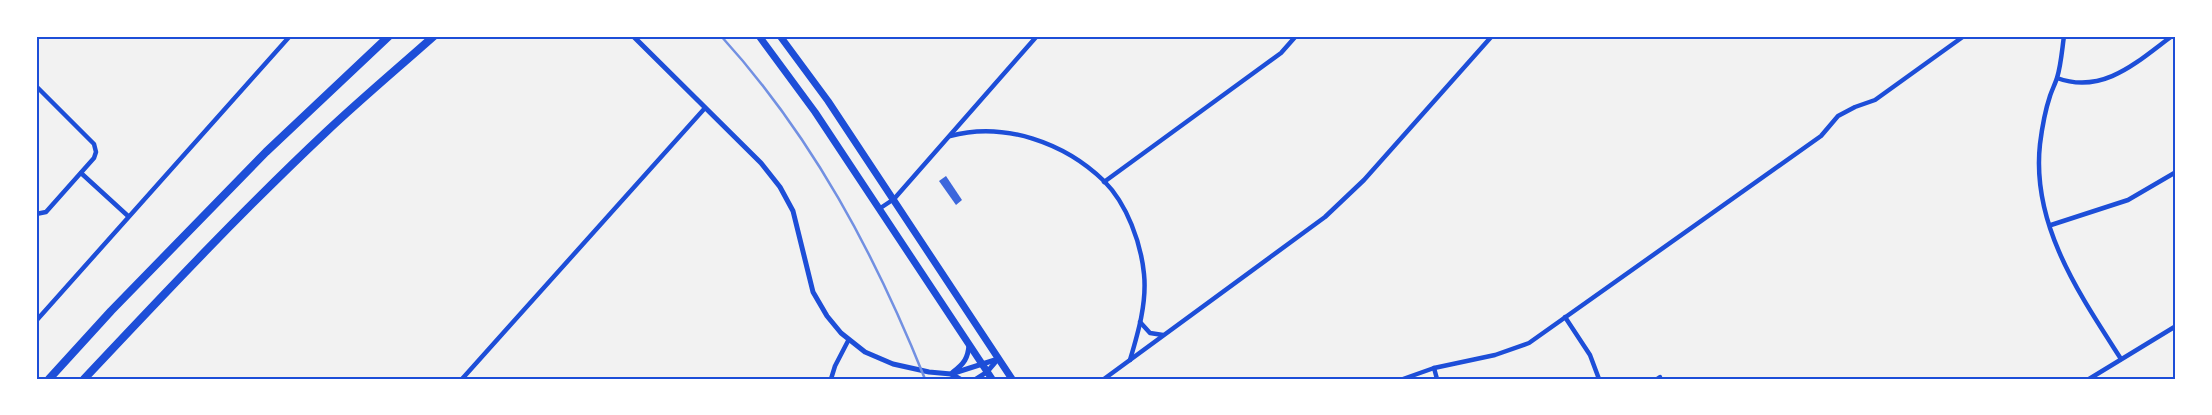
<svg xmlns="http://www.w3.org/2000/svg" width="2212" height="415" font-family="'Source Sans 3',sans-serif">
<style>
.building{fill:#3d67dc}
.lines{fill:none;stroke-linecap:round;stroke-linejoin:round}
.minor{stroke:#1d4ed8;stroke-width:4.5}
.tertiary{stroke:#1d4ed8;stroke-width:5}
.trunk{stroke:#1d4ed8;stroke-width:7}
.motorway{stroke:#1d4ed8;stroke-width:8}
.rail{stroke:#7290e2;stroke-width:2.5}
.neatline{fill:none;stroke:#1d4ed8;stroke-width:2}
</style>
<rect width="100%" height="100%" fill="#f2f2f2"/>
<!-- building -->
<path class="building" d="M 946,176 L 962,200 L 956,205 L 939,181 Z"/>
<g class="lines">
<!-- minor -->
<g class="minor">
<path d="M 2064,36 C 2062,50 2061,65 2057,78 C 2055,84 2052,90 2050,96 C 2045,111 2042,128 2040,144 C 2031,225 2080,295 2121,359"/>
<path d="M 2057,78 C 2103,95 2137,62 2172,36"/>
<path d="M 36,86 L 94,144 L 96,152 L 94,158 L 46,212 L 36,214"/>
<path d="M 950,136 C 1004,121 1065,143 1104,181 C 1127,204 1141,243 1144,274 C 1147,303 1138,333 1130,360"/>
<path d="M 81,173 L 128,216"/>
<path d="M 1104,182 L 1281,53 L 1296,36"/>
<path d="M 879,209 L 894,199 L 1037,36"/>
<path d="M 2051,225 L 2128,200 L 2176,172"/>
<path d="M 1565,317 L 1590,355 L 1599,379"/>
<path d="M 36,321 L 290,36"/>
<path d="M 1140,322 L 1150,333 L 1163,335"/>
<path d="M 1434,368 L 1437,379"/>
<path d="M 462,379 L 705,108"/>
<path d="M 831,379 L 835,366 L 848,341"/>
<path d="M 1104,379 L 1325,217 L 1364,180 L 1492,36"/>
<path d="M 1403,379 L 1434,368 L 1495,355 L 1529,343 L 1821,136 L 1838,116 L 1855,107 L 1875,100 L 1964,36"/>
<path d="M 1657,379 L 1660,377"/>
<path d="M 2089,379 L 2176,326"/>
</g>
<!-- tertiary -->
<g class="tertiary">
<path d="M 633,36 L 761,163 L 780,187 L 793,211 L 813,292 L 827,316 L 841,333 L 865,352 L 893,364 L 929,372 L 951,374 L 960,379"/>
<path d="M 953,372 C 964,364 968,358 969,345"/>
<path d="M 951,374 L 998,359"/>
<path d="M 976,379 L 987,372 L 998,359"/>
</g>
<!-- trunk -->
<g class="trunk">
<path d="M 759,36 L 815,112 L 992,379"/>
<path d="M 780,36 L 828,101 L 1012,379"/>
</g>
<!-- motorway -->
<g class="motorway">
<path d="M 49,379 L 111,311 L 266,152 L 389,36"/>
<path d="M 84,379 C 163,295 242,211 326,132 C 361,99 398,68 434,36"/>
</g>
<!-- rail -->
<path class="rail" d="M 721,36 C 812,136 875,254 925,379"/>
</g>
<!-- border -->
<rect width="2212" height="415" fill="none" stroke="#ffffff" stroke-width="75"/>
<rect x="38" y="38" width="2136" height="340" class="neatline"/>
</svg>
